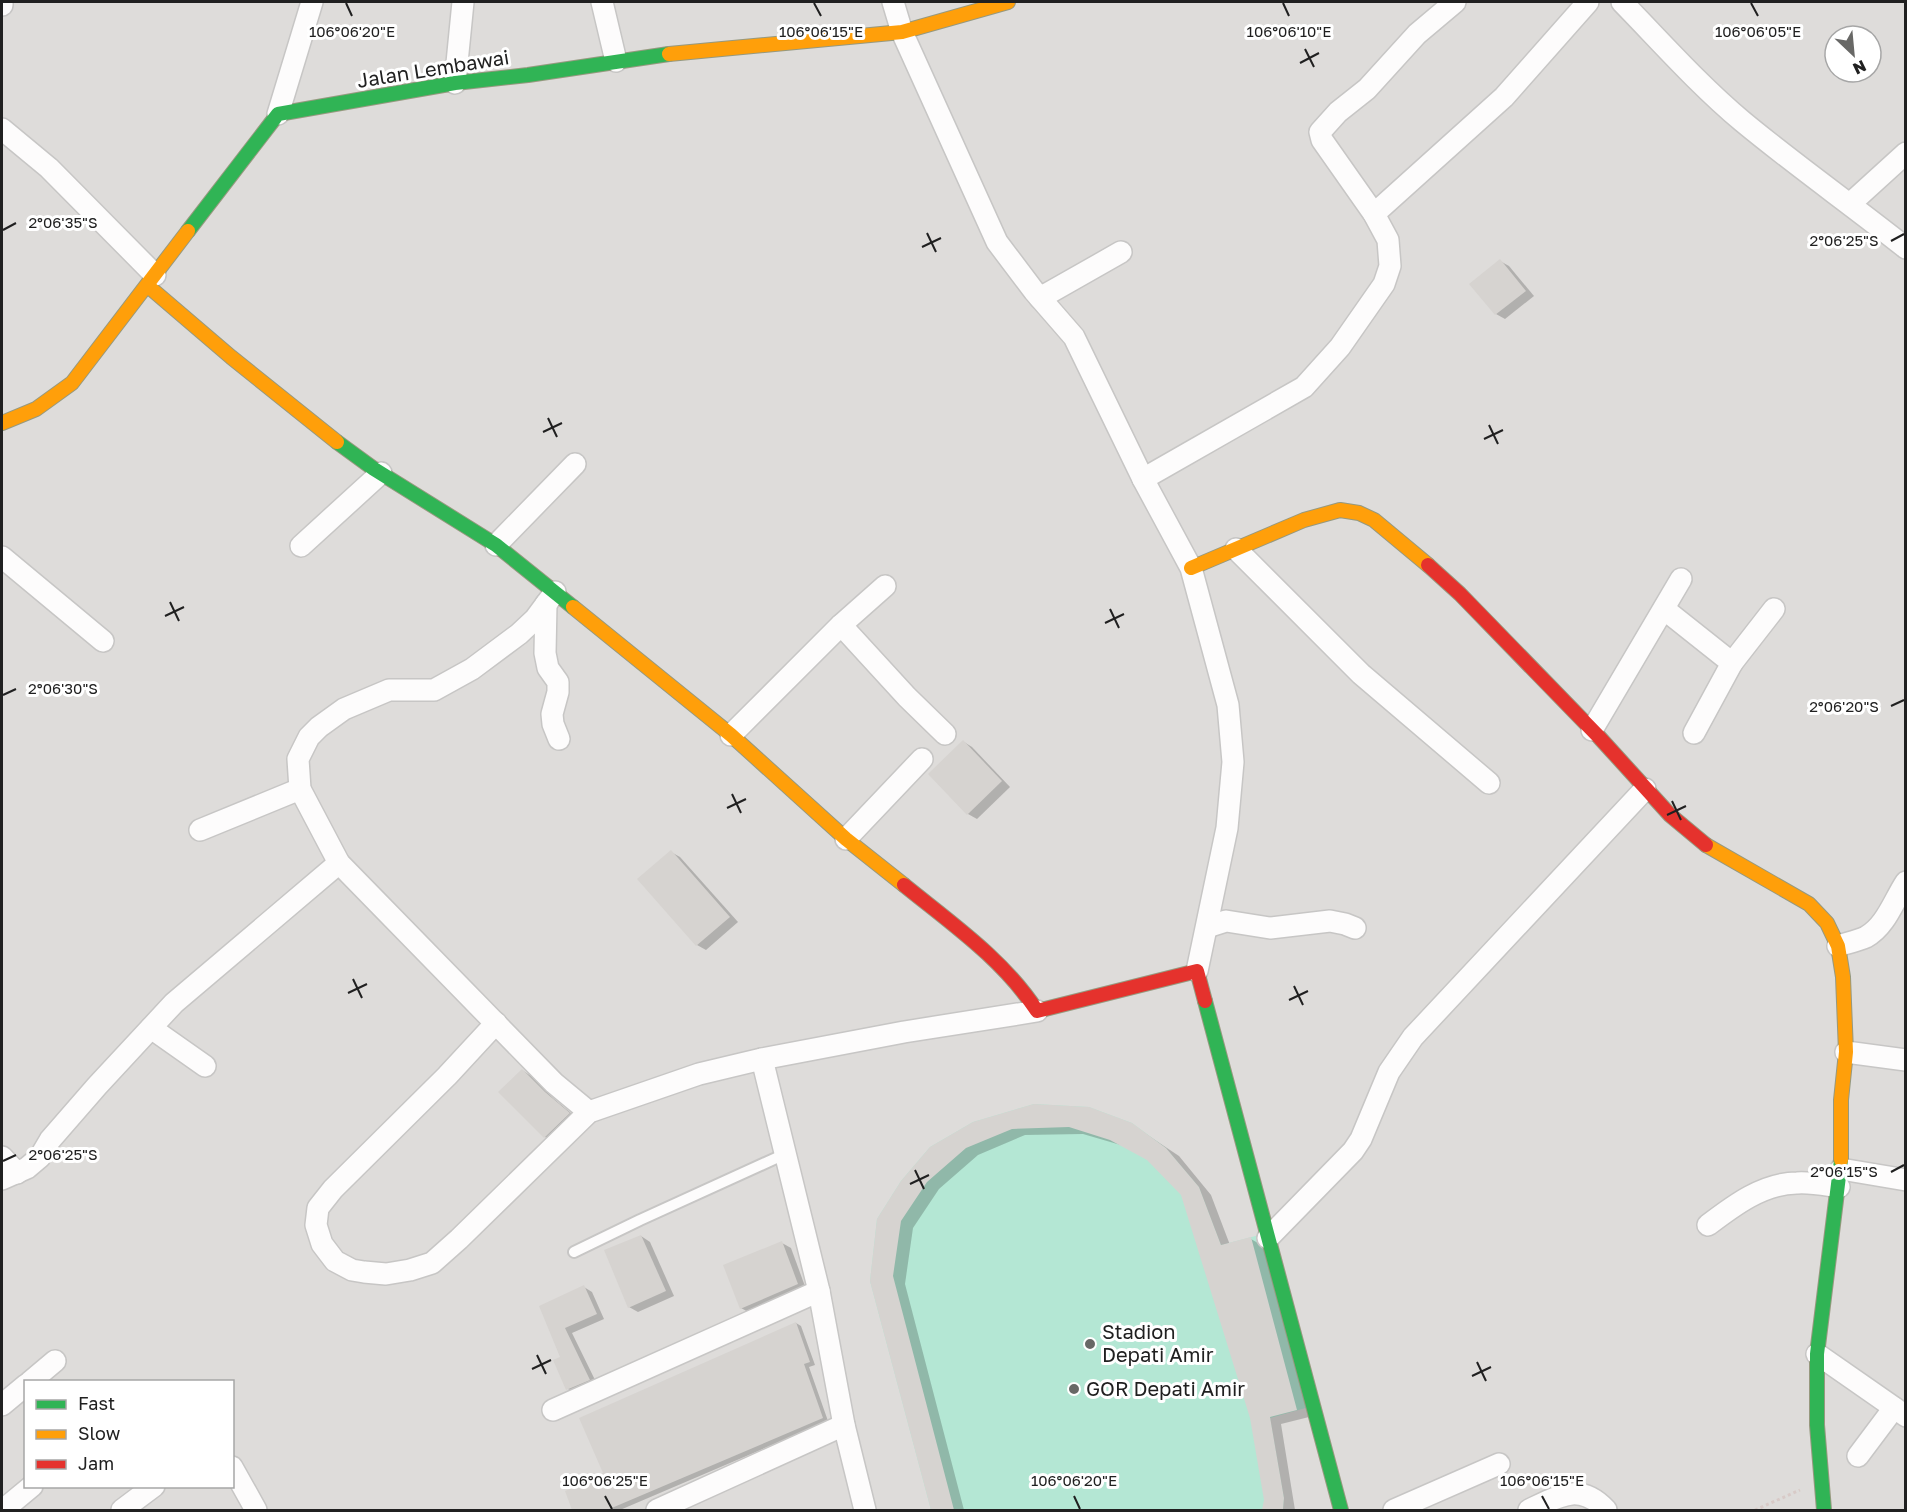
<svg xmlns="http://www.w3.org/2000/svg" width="1907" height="1512" font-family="'Golos Text',sans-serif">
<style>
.residential{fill:#dedcda;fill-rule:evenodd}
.pitch{fill:#b4e7d4}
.shadow{fill:#0003}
.building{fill:#d6d3d0}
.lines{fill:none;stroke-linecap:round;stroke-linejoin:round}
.lane-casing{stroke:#c7c6c5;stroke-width:14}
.street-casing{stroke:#c7c6c5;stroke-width:24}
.fast-casing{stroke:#96997f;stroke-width:16}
.slow-casing{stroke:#96997f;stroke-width:16}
.jam-casing{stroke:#96997f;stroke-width:16}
.path{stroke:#d8cac7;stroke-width:3;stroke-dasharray:3 3;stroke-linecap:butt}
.lane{stroke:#fdfcfc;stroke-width:10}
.street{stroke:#fdfcfc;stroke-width:21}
.fast{stroke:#30b455;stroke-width:14}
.slow{stroke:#ff9f0a;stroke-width:14}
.jam{stroke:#e5322d;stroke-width:14}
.ticks{fill:none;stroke:#202020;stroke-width:2}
.poi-dot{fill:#686866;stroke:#fff;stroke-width:2}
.labels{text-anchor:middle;stroke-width:6;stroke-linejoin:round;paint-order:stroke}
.street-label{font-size:20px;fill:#202020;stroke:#fff}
.poi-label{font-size:20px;fill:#202020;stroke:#fff;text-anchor:start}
.ticks-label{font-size:15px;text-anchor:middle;fill:#202020;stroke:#fff;stroke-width:6;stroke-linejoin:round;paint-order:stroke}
</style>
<rect width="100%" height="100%" fill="#efede9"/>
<!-- residential -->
<path class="residential" d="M 2,2 L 1905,2 L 1905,1510 L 2,1510 ZM 1835,36 L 1871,36 L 1871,72 L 1835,72 ZM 26,1382 L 232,1382 L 232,1486 L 26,1486 Z"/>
<!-- pitch -->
<path class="pitch" d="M 1034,1104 L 1089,1107 L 1132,1123 L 1166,1148 L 1199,1187 L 1221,1245 L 1263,1234 L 1309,1407 L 1270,1418 L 1284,1498 L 1283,1510 L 931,1510 L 870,1281 L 877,1219 L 901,1181 L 930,1147 L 973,1122 Z"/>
<!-- shadow -->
<g class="shadow">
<path d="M 1500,261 L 1509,266 L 1534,296 L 1505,319 L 1496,314 Z"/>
<path d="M 964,742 L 972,747 L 1010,787 L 977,819 L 968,814 L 930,774 Z"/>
<path d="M 671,852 L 680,857 L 738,922 L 706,950 L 697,945 L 639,880 Z"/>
<path d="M 522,1070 L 531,1076 L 554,1099 L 578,1119 L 554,1142 L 545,1137 Z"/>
<path d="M 973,1123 L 1131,1124 L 1179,1156 L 1211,1195 L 1230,1245 L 1251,1239 L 1263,1246 L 1309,1417 L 1281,1424 L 1295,1510 L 1263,1510 L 1265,1500 L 1252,1417 L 1183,1194 L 1149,1160 L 1124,1146 L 1083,1134 L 1025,1135 L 978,1155 L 939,1189 L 913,1228 L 905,1284 L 964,1510 L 932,1510 L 872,1281 L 879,1220 Z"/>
<path d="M 641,1236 L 650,1242 L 674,1296 L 638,1312 L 629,1307 Z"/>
<path d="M 782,1243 L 791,1248 L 806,1289 L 750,1313 L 741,1308 Z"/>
<path d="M 584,1287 L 592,1292 L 604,1319 L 572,1333 L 597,1384 L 575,1393 L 568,1389 L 561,1358 L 541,1307 Z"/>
<path d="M 796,1323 L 801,1326 L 815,1365 L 809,1367 L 828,1421 L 620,1510 L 574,1510 L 567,1492 L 604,1474 Z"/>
</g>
<!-- building -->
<g class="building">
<path d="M 1500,259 L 1526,291 L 1495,315 L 1469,284 Z"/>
<path d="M 963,740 L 1002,781 L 967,815 L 928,774 Z"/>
<path d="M 671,850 L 730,917 L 696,946 L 637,879 Z"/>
<path d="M 522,1069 L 545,1092 L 570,1113 L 544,1138 L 498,1092 Z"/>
<path d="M 1034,1104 L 1089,1107 L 1132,1123 L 1166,1148 L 1199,1187 L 1221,1245 L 1251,1237 L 1297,1410 L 1270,1417 L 1284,1498 L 1283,1510 L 1262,1510 L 1264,1500 L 1250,1418 L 1181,1195 L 1147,1160 L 1110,1140 L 1069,1127 L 1012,1129 L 966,1148 L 927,1182 L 901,1221 L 893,1276 L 954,1510 L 931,1510 L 870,1281 L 877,1219 L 901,1181 L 930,1147 L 973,1122 Z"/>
<path d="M 641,1235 L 666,1291 L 628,1308 L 604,1250 Z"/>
<path d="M 782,1241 L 798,1284 L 740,1309 L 723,1265 Z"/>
<path d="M 584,1285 L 597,1314 L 565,1328 L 590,1380 L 566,1390 L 553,1360 L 560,1357 L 539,1306 Z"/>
<path d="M 796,1322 L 810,1362 L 804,1364 L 823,1418 L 607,1510 L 572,1510 L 565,1491 L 603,1473 L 579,1418 Z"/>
</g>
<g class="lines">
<!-- lane casing -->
<g class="lane-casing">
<path id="lane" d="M 574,1252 L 640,1220 L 785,1154"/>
</g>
<!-- street casing -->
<g class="street-casing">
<g id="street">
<path d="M 602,2 L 616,61"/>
<path d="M 893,2 L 902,32 L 997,242 L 1034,291 L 1074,337 L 1143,479 L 1191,568 L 1228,705 L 1233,762 L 1227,828 L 1197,971"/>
<path d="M 1622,2 C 1661,42 1699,85 1742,121 C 1795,165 1852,205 1906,248"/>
<path d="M 2,5 L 2,2"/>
<path d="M 455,83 L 463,2"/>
<path d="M 278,114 L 312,2"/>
<path d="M 2,129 L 49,168 L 155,275"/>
<path d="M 1851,203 L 1906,153"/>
<path d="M 1374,214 L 1504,97 L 1588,2"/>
<path d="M 1040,298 L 1121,252"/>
<path d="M 1143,479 L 1304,387 L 1340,347 L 1384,284 L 1390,266 L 1388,240 L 1374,214 L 1322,140 L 1320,132 L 1338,112 L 1367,89 L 1417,34 L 1455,2"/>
<path d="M 496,545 L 575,464"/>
<path d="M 301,546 L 381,473"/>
<path d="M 1236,549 L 1361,674 L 1489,783"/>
<path d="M 2,557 L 103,641"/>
<path d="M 555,592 L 535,619 L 519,634 L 472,669 L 434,690 L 389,690 L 344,709 L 319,727 L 309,737 L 298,759 L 300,789 L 339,863 L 554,1083 L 589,1112"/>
<path d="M 546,604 L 545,653 L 548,668 L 558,682 L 558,692 L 552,714 L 553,724 L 559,739"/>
<path d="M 1664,609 L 1732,663 L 1694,733"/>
<path d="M 841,625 L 907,697 L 945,734"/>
<path d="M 1732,663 L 1774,609"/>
<path d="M 1592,730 L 1681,579"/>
<path d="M 731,735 L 841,625 L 885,586"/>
<path d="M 200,830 L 300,789"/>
<path d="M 846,839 L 922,759"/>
<path d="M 1207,927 L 1226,921 L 1270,928 L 1330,921 L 1345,924 L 1355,928"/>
<path d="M 1838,946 C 1847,943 1857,941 1866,937 C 1886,926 1894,900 1906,882"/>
<path d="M 496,1023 L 447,1076 L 333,1189 L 318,1208 L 316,1225 L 322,1244 L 335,1261 L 352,1270 L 364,1272 L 386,1274 L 410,1270 L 432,1263 L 459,1239 L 589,1112 L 699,1074 L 762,1059"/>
<path d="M 151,1028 L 205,1066"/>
<path d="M 1846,1052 L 1906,1060"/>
<path d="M 2,1157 L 17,1173"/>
<path d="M 1841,1169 L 1906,1180"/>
<path d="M 2,1179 L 27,1168 L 40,1157 L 50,1140 L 97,1086 L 174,1003 L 339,863"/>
<path d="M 1708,1225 C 1733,1206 1763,1183 1797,1183 C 1811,1182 1825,1185 1839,1187"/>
<path d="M 1268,1238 L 1353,1151 L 1361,1139 L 1389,1072 L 1413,1037 L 1645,789"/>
<path d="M 1817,1354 L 1906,1416"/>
<path d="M 30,1382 L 55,1361"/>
<path d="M 2,1405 L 26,1385"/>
<path d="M 553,1410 L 819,1291"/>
<path d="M 1858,1456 L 1894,1408"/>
<path d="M 232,1467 L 256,1510"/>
<path d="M 3,1510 L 32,1486"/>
<path d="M 122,1510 L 154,1486"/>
<path d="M 657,1510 L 844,1425"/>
<path d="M 865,1510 L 844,1425 L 819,1291 L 762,1059 L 904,1032 L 1037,1011"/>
<path d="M 1394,1510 L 1499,1464"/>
<path d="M 1529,1510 C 1559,1496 1580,1482 1606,1510"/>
</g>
</g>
<!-- fast casing -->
<g class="fast-casing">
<g id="fast">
<path d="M 188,231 L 278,114 L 455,83 L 528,75 L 669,54"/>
<path d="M 337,442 L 374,469 L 496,545 L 573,607"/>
<path d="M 1205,1001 L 1341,1510"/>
<path d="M 1824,1510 L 1817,1425 L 1817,1354 L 1841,1160"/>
</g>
</g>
<!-- slow casing -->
<g class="slow-casing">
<g id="slow">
<path d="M 669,54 L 902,32 L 1008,2"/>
<path d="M 148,286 L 231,357 L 337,442"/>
<path d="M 2,423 L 36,409 L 72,383 L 188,231"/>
<path d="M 1191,568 L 1304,520 L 1340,510 L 1359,513 L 1374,520 L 1428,565"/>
<path d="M 573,607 L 731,735 L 846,839 L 904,885"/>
<path d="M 1706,845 L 1809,904 L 1827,923 L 1838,946 L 1843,977 L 1846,1052 L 1841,1100 L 1841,1160"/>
</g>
</g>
<!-- jam casing -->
<g class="jam-casing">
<g id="jam">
<path d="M 1428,565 L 1460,594 L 1599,737 L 1670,815 L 1706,845"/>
<path d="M 904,885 C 952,924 1003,959 1037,1011 L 1197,971 L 1205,1001"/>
</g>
</g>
<!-- path -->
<path class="path" d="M 1755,1510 L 1800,1490"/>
<!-- lane -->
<use href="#lane" class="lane"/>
<!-- street -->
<use href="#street" class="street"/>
<!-- fast -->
<use href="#fast" class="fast"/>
<!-- slow -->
<use href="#slow" class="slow"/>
<!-- jam -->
<use href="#jam" class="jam"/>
</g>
<!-- ticks -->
<path class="ticks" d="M 346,3 L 352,16M 814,3 L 821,16M 1283,3 L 1289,16M 1751,3 L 1758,16M 1305,49 L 1314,67M 1300,63 L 1319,53M 3,230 L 16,223M 927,233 L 936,252M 1891,241 L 1904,234M 922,247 L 941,238M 548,418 L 557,437M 1489,425 L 1498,444M 543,432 L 562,423M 1484,439 L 1503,430M 170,602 L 179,621M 1110,609 L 1119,628M 165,616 L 184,607M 1105,623 L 1124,614M 3,695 L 16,689M 1891,706 L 1904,700M 732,794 L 741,813M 1672,801 L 1681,820M 727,808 L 746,799M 1667,815 L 1686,806M 353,979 L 362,998M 1294,986 L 1303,1005M 348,993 L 367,984M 1289,1000 L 1308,991M 3,1161 L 16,1155M 915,1170 L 924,1189M 1891,1172 L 1904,1165M 910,1184 L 929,1175M 537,1355 L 546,1374M 1477,1362 L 1486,1381M 532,1369 L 551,1360M 1472,1376 L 1491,1367M 605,1496 L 612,1509M 1074,1496 L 1080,1509M 1542,1496 L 1549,1509"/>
<!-- markers -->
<g class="poi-dot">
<circle cx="1090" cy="1344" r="6"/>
<circle cx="1074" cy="1389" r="6"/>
</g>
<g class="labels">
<!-- street labels -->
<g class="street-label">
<text transform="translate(433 69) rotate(-9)" y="7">Jalan Lembawai</text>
</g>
<!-- poi labels -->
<g class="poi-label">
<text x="1102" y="1339">Stadion<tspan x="1102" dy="23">Depati Amir</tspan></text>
<text x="1086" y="1396">GOR Depati Amir</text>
</g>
</g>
<g class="ticks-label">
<text x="1289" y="37">106°06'10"E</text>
<text x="1758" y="37">106°06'05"E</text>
<text x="352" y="37">106°06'20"E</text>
<text x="821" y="37">106°06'15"E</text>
<text x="63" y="228">2°06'35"S</text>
<text x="1844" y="246">2°06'25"S</text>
<text x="63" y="694">2°06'30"S</text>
<text x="1844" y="712">2°06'20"S</text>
<text x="63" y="1160">2°06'25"S</text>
<text x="1844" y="1177">2°06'15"S</text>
<text x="605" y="1486">106°06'25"E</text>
<text x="1074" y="1486">106°06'20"E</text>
<text x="1542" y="1486">106°06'15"E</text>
</g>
<!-- border -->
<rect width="1907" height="1512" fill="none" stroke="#202020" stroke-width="6"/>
<!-- legend -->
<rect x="24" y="1380" width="210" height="108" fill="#ffffff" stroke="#a6a6a6" stroke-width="1.5"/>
<rect x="36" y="1400" width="30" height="9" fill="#30b455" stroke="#a6a6a6" stroke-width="1.5"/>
<text x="78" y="1410" font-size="18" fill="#202020">Fast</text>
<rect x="36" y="1430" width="30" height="9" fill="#ff9f0a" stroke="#a6a6a6" stroke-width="1.5"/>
<text x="78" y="1440" font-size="18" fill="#202020">Slow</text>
<rect x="36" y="1460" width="30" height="9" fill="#e5322d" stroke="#a6a6a6" stroke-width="1.5"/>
<text x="78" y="1470" font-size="18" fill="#202020">Jam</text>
<!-- north arrow -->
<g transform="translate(1853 54) rotate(154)"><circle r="28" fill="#ffffff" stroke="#a6a6a6" stroke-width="1.5"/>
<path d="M0-4.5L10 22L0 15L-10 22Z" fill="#686866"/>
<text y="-9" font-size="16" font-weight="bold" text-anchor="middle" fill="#202020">N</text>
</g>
</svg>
